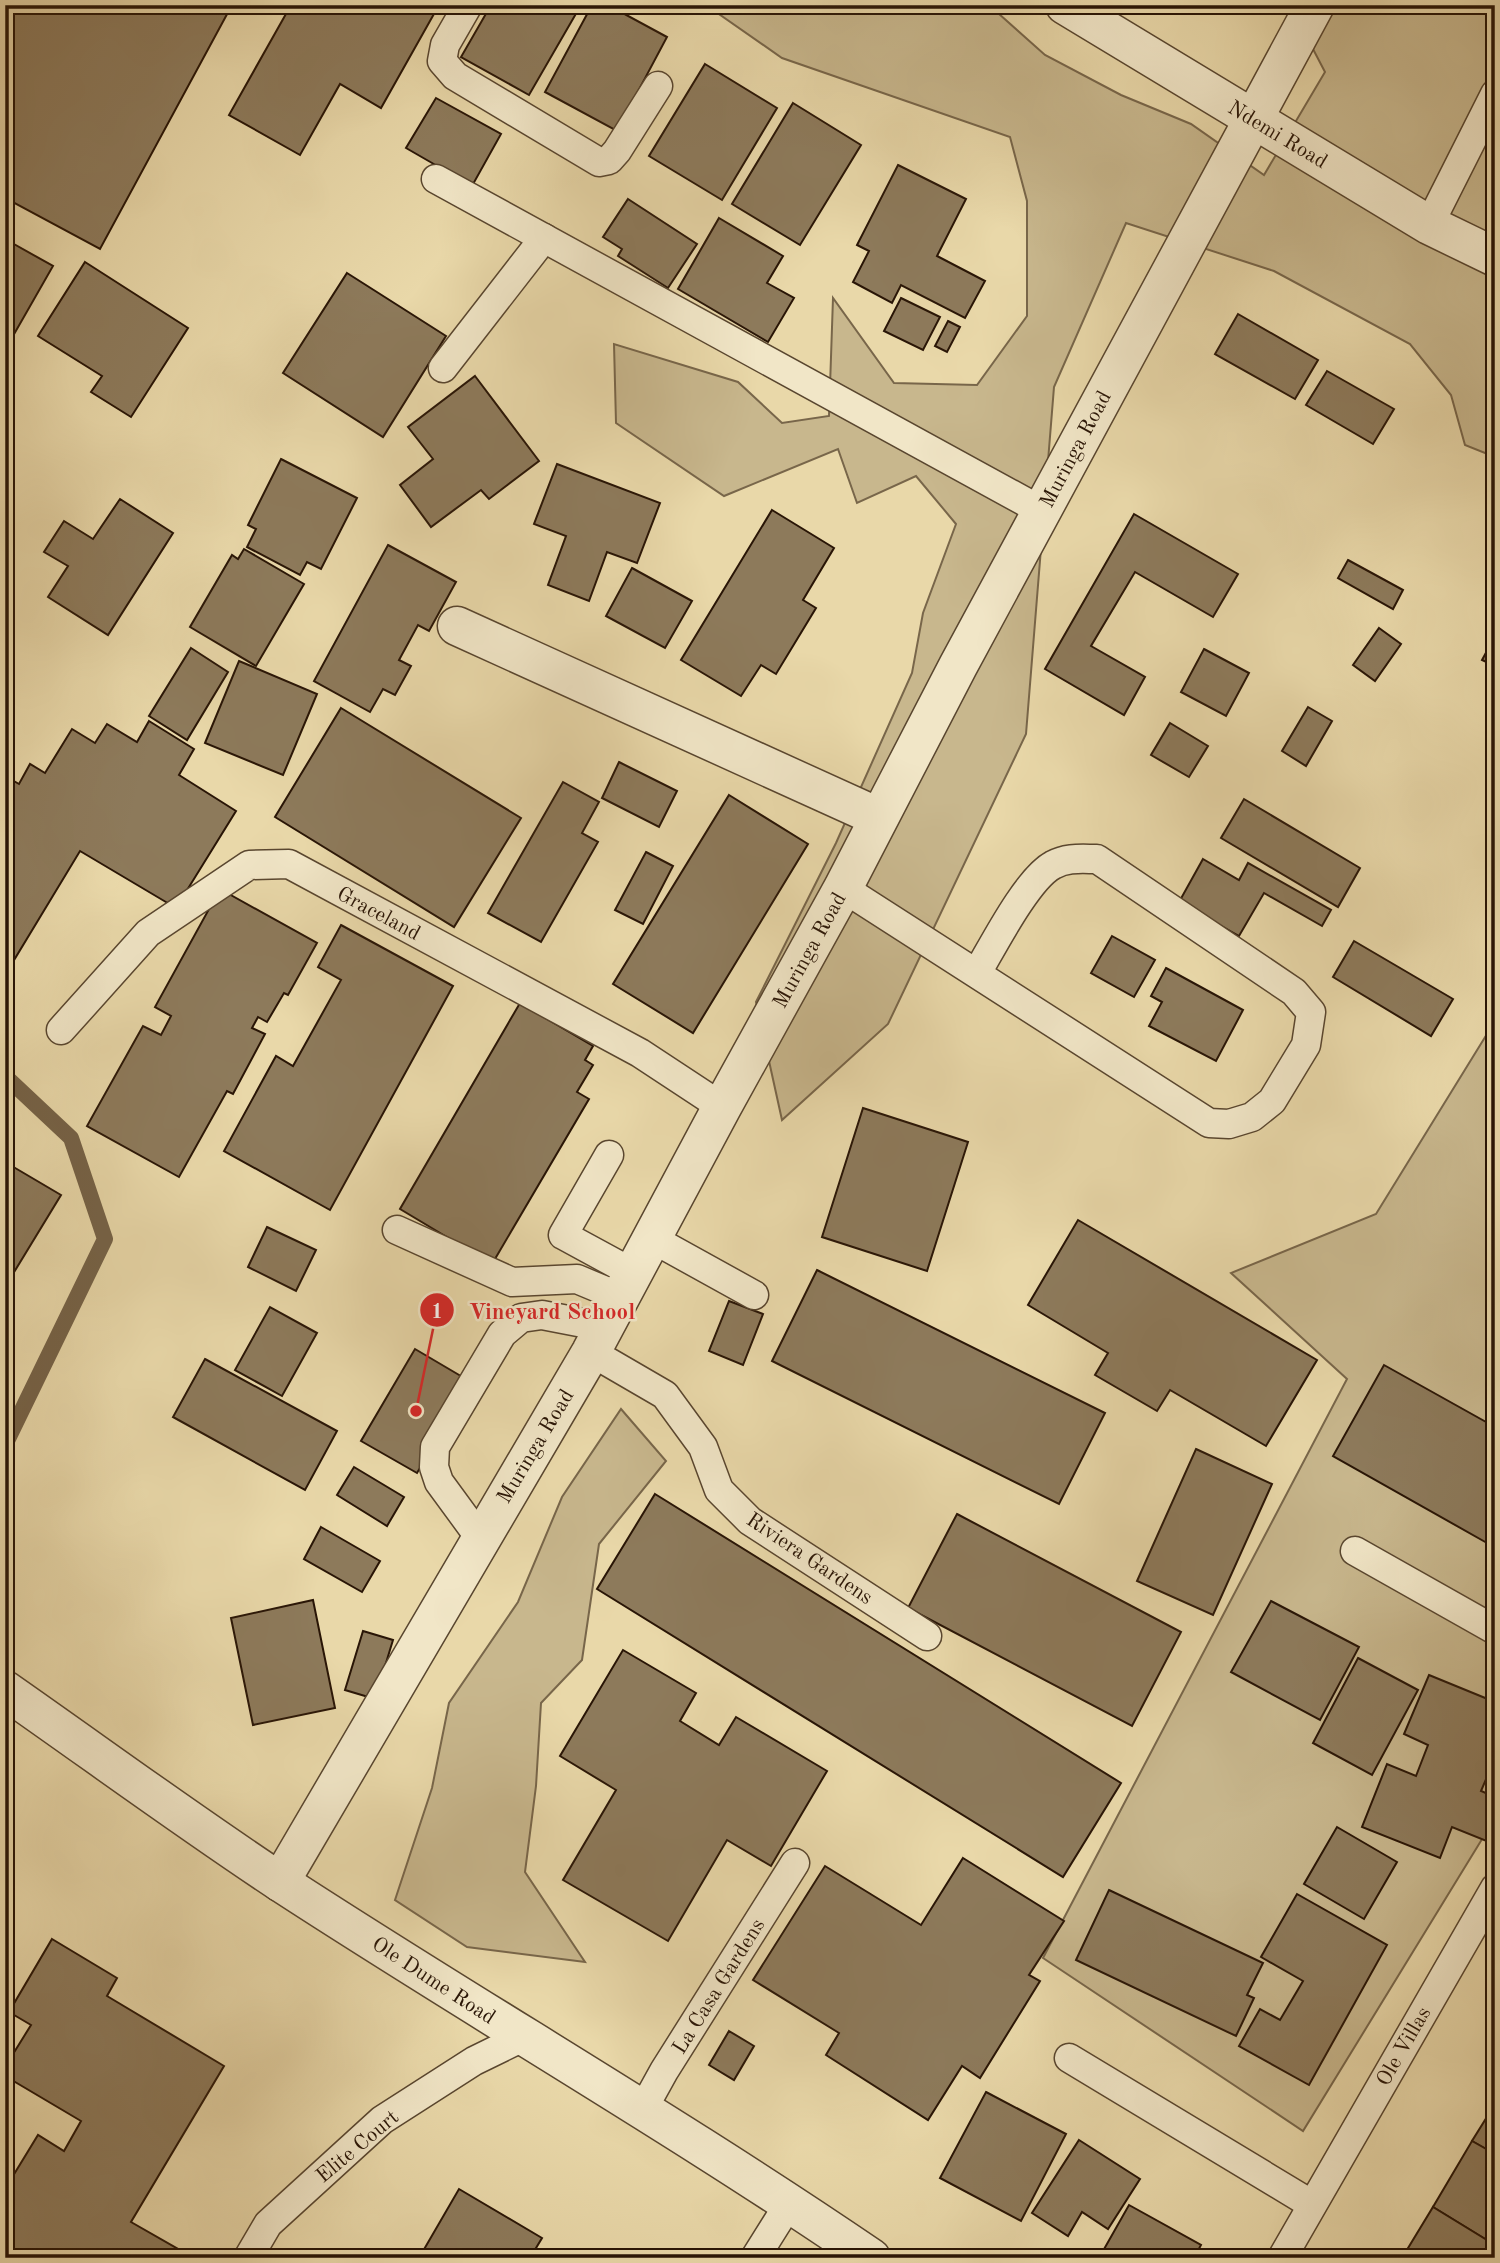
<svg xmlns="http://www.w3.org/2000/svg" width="1500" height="2263" font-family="'Old Standard TT',serif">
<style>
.green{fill:#c8b78d;stroke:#78664a;stroke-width:2}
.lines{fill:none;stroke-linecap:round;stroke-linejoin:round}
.stream{stroke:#756247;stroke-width:16}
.building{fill:#8d7a5b;stroke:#291506;stroke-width:2}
.service-casing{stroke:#59462f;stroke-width:31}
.minor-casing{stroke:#59462f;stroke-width:41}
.tertiary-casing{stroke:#59462f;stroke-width:41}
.service{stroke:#f1e6c7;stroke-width:28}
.minor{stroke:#f1e6c7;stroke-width:38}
.tertiary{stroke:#f1e6c7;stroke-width:38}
.labels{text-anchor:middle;stroke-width:5;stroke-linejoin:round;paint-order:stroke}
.street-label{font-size:21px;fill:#291506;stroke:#f1e6c7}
.leader{fill:none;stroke:#d62828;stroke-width:2.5}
.callout-dot{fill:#d62828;stroke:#f1e6c7;stroke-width:2.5}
.mark-label{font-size:21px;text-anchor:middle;font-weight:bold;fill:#fff}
.callout-label{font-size:23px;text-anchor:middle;font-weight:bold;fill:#d62828;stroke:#f1e6c7;stroke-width:5;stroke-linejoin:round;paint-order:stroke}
</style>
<rect width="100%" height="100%" fill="#e9d8a9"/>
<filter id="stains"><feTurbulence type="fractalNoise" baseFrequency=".00286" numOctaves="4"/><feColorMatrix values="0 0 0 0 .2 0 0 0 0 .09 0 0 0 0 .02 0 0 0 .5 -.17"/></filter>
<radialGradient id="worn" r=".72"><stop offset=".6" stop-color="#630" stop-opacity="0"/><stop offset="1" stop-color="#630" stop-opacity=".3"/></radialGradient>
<!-- green -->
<g class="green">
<path d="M 706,5 L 989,5 L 1045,55 L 1121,95 L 1191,124 L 1264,175 L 1325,72 L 1290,5 L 1495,5 L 1495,457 L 1465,445 L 1451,395 L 1410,344 L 1274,271 L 1126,223 L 1054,387 L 1026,734 L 888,1024 L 782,1120 L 756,1002 L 836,843 L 912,673 L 923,613 L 956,524 L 916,476 L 857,503 L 838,449 L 724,496 L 616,423 L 614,344 L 738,382 L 782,423 L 829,416 L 833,298 L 894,383 L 977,385 L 1027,316 L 1027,201 L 1010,137 L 782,58 Z"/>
<path d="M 1495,1021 L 1495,1818 L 1303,2131 L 1043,1958 L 1347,1379 L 1231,1273 L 1376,1214 Z"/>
<path d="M 621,1409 L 666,1461 L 599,1544 L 582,1660 L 541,1703 L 536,1786 L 525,1872 L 585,1962 L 467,1947 L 395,1900 L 432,1788 L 449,1703 L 518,1602 L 562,1497 Z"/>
</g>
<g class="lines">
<!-- stream -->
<path class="stream" d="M 5,1076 L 71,1138 L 105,1239 L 5,1445"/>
</g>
<!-- building -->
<g class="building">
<path d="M 17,5 L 232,5 L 100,249 L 5,198 L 5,28 Z"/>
<path d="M 291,5 L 439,5 L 381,108 L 340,84 L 300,155 L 229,115 Z"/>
<path d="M 491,5 L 581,5 L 529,95 L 461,57 Z"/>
<path d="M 592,5 L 608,5 L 667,37 L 617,131 L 545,92 Z"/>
<path d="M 705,64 L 777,108 L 722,200 L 649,156 Z"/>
<path d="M 436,98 L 501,134 L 472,186 L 406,148 Z"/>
<path d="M 793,103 L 861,145 L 800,245 L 732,204 Z"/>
<path d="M 898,165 L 966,199 L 937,256 L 985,281 L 965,318 L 901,285 L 892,303 L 853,282 L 869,251 L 857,245 Z"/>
<path d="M 628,199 L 697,244 L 668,288 L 618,256 L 622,249 L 603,237 Z"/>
<path d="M 719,218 L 783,256 L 767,283 L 794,298 L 768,342 L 678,289 Z"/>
<path d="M 5,239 L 53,266 L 5,350 Z"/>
<path d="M 85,262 L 188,328 L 131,417 L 91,392 L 102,376 L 38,336 Z"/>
<path d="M 347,273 L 446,336 L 383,437 L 283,373 Z"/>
<path d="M 901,298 L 940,317 L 923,350 L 884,331 Z"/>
<path d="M 1238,314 L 1318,360 L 1295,399 L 1215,354 Z"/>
<path d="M 948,321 L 960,327 L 947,352 L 935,346 Z"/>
<path d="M 1327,371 L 1394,409 L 1373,444 L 1306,405 Z"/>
<path d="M 475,376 L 539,461 L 489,499 L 481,490 L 431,527 L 400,485 L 433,459 L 408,427 Z"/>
<path d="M 281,459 L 357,498 L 321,569 L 307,562 L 300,575 L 247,547 L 256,529 L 248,525 Z"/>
<path d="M 557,464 L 660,503 L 637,563 L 607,552 L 589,601 L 548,585 L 566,536 L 534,524 Z"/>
<path d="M 120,499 L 173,533 L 108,635 L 48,597 L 68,566 L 44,552 L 64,521 L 93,539 Z"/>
<path d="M 772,510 L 834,548 L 803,600 L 816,608 L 776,674 L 761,665 L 741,696 L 681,660 Z"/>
<path d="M 1134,514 L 1238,574 L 1213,617 L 1135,572 L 1091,646 L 1145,677 L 1124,715 L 1045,669 Z"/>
<path d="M 388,545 L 456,582 L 429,631 L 418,625 L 399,660 L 411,666 L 395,695 L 383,689 L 370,712 L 314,681 Z"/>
<path d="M 244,549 L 304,584 L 256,666 L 190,627 L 232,555 L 238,559 Z"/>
<path d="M 1348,560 L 1403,590 L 1393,609 L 1338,578 Z"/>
<path d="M 632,568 L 692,601 L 665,648 L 606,616 Z"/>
<path d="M 1379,628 L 1401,644 L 1375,681 L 1353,665 Z"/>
<path d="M 1495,636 L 1495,666 L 1482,660 Z"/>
<path d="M 191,648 L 228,672 L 187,740 L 149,716 Z"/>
<path d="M 1204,649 L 1249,673 L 1226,716 L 1181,692 Z"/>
<path d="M 239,661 L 317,694 L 283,775 L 205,743 Z"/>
<path d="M 1308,707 L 1332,721 L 1306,766 L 1282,751 Z"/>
<path d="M 341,708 L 521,818 L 454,927 L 275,817 Z"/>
<path d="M 149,721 L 194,749 L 179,775 L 236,811 L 176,908 L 80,851 L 8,970 L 5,968 L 5,776 L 19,784 L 30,764 L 45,773 L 72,729 L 95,743 L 107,724 L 137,742 Z"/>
<path d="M 1170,723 L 1208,746 L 1189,777 L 1151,755 Z"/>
<path d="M 619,762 L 677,791 L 659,827 L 602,798 Z"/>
<path d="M 563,782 L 599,802 L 582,833 L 598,842 L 541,942 L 488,913 Z"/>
<path d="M 729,795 L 808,844 L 693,1033 L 613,984 Z"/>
<path d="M 1244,799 L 1360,868 L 1338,907 L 1221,838 Z"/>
<path d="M 646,852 L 673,866 L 643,924 L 615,910 Z"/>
<path d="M 1203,859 L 1239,880 L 1248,863 L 1331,910 L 1322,926 L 1264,893 L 1239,936 L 1179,902 Z"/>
<path d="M 220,889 L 317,943 L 288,995 L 284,993 L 267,1022 L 258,1017 L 252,1028 L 265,1034 L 233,1094 L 227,1091 L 179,1177 L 87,1126 L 143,1026 L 161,1035 L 171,1016 L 155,1007 Z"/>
<path d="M 341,925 L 453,986 L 330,1210 L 224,1151 L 276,1056 L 293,1066 L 341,980 L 318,967 Z"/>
<path d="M 1112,936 L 1155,960 L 1134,997 L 1091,973 Z"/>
<path d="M 1354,941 L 1453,999 L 1431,1036 L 1333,977 Z"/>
<path d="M 1166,968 L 1243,1010 L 1216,1061 L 1149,1026 L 1162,1002 L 1151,996 Z"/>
<path d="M 520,1003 L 593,1046 L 585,1060 L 593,1065 L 577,1092 L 589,1099 L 492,1264 L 400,1209 Z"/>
<path d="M 863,1108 L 968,1142 L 927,1271 L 822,1237 Z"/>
<path d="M 5,1162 L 61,1195 L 5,1287 Z"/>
<path d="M 1078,1220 L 1317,1360 L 1266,1446 L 1170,1390 L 1157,1411 L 1095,1375 L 1108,1353 L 1028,1305 Z"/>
<path d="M 267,1227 L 316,1250 L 296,1291 L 248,1267 Z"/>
<path d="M 817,1270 L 1105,1413 L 1059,1504 L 772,1361 Z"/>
<path d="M 729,1301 L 763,1314 L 743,1365 L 709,1351 Z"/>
<path d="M 270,1307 L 317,1333 L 282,1396 L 235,1370 Z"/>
<path d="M 415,1349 L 471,1382 L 417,1473 L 361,1441 Z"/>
<path d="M 205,1359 L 337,1431 L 305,1490 L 173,1417 Z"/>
<path d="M 1384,1365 L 1495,1427 L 1495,1528 L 1487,1543 L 1333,1456 Z"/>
<path d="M 1196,1449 L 1272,1484 L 1213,1615 L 1137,1581 Z"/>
<path d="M 354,1467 L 404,1497 L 387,1526 L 337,1495 Z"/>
<path d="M 655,1494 L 1121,1783 L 1063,1877 L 597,1589 Z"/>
<path d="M 957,1514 L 1181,1632 L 1132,1726 L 908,1608 Z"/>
<path d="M 321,1527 L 380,1561 L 362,1592 L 304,1559 Z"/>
<path d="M 313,1600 L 335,1708 L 253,1725 L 231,1618 Z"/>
<path d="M 1271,1601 L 1359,1647 L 1320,1720 L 1231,1672 Z"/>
<path d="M 363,1631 L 393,1640 L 375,1699 L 345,1690 Z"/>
<path d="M 623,1650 L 696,1693 L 680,1721 L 719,1745 L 736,1717 L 827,1771 L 771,1866 L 727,1840 L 668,1941 L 563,1880 L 616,1790 L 560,1756 Z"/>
<path d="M 1358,1658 L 1418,1690 L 1372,1775 L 1313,1743 Z"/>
<path d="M 1429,1675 L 1495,1702 L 1495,1758 L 1481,1791 L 1495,1797 L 1495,1828 L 1489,1842 L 1452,1827 L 1440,1858 L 1362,1827 L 1387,1764 L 1416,1776 L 1428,1745 L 1404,1734 Z"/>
<path d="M 1337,1827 L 1397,1862 L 1364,1919 L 1304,1884 Z"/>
<path d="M 963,1858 L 1064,1921 L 1029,1975 L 1040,1981 L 980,2078 L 962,2066 L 928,2120 L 826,2055 L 839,2033 L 753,1980 L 825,1866 L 921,1925 Z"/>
<path d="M 1109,1890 L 1263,1963 L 1247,1995 L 1254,1998 L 1236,2036 L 1076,1960 Z"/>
<path d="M 1297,1894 L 1387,1945 L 1309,2085 L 1239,2046 L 1260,2009 L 1280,2020 L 1303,1981 L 1261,1957 Z"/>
<path d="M 52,1939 L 117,1978 L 107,1996 L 224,2066 L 131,2222 L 178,2249 L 173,2258 L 5,2258 L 5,2189 L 38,2135 L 64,2151 L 81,2121 L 5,2076 L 5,2067 L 31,2025 L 9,2012 Z"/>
<path d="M 729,2031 L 754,2046 L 734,2080 L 709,2065 Z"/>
<path d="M 986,2092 L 1066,2134 L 1021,2221 L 940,2178 Z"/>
<path d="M 1495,2104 L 1495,2154 L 1472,2141 Z"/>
<path d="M 1079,2140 L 1140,2179 L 1108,2229 L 1082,2212 L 1068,2236 L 1032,2213 Z"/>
<path d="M 1472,2141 L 1495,2154 L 1495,2245 L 1433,2207 Z"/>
<path d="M 459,2189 L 542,2238 L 530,2258 L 419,2258 Z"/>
<path d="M 1129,2205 L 1201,2245 L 1194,2258 L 1099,2258 Z"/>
<path d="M 1433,2207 L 1495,2245 L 1495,2258 L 1402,2258 Z"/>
</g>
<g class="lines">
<!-- service casing -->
<g class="service-casing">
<g id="service">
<path d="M 468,5 L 445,45 L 442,61 L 455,76 L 599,162 L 609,160 L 617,151 L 658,86"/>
<path d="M 436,179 L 1042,511"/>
<path d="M 1429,225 L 1495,94"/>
<path d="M 443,368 L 544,238"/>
<path d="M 843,888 L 1209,1123 L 1229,1124 L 1252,1117 L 1272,1101 L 1306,1045 L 1311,1012 L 1294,992 L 1097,859 C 1082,859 1067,857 1053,865 C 1027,879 993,946 977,973"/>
<path d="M 61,1030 L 148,933 L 249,865 L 289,864 L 640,1053 L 722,1107"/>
<path d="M 609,1155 L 563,1235 L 633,1273"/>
<path d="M 397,1230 L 512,1282 L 577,1279 L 620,1297"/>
<path d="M 651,1238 L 754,1295"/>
<path d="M 591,1352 L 665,1395 L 703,1447 L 719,1490 L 750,1521 L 927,1636"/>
<path d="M 480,1538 L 439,1482 L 434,1467 L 435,1447 L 502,1334 L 521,1318 L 542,1315 L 604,1327"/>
<path d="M 1355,1551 L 1495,1630"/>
<path d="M 1069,2058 L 1311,2204"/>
<path d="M 643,2109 L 664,2071 L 795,1863"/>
<path d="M 248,2258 L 268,2224 L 382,2120 L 474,2061 L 523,2037"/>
<path d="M 755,2258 L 790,2202"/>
<path d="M 1282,2258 L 1495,1888"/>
</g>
</g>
<!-- minor casing -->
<g class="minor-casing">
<g id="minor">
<path d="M 1065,5 L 1429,225 L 1495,257"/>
<path d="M 457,626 L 878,817"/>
<path d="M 280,1882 L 591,1352 L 722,1107 L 843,888 L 958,666 L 1315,5"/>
</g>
</g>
<!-- tertiary casing -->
<g class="tertiary-casing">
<path id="tertiary" d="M 5,1690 C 98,1755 189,1822 283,1884 C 478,2011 679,2127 871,2258"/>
</g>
<!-- service -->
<use href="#service" class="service"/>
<!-- minor -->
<use href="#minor" class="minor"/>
<!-- tertiary -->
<use href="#tertiary" class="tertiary"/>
</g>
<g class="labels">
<!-- street labels -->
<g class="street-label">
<text transform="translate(1278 134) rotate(31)" y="7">Ndemi Road</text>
<text transform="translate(1075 449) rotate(-62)" y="7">Muringa Road</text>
<text transform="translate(379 913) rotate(28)" y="7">Graceland</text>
<text transform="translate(809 950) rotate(-61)" y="7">Muringa Road</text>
<text transform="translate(535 1446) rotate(-59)" y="7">Muringa Road</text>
<text transform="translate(810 1558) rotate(34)" y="7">Riviera Gardens</text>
<text transform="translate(434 1980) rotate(33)" y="7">Ole Dume Road</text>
<text transform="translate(718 1986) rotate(-58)" y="7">La Casa Gardens</text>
<text transform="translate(1403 2046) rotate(-60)" y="7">Ole Villas</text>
<text transform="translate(357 2146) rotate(-40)" y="7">Elite Court</text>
</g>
</g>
<!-- callouts -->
<path class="leader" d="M416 1411L437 1310"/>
<g class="callout-dot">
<circle cx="416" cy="1411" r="7"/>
<circle cx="437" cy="1310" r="18"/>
</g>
<g class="mark-label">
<text x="437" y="1318">1</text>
</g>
<g class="callout-label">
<text x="552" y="1319">Vineyard School</text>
</g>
<!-- margin -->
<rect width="1500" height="2263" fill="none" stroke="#e9d8a9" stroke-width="28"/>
<rect x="7" y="7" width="1486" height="2249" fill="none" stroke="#291506" stroke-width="3.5"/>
<rect x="14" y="14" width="1472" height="2235" fill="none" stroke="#291506" stroke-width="2"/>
<rect width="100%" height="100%" filter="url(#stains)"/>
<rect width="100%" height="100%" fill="url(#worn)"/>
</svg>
